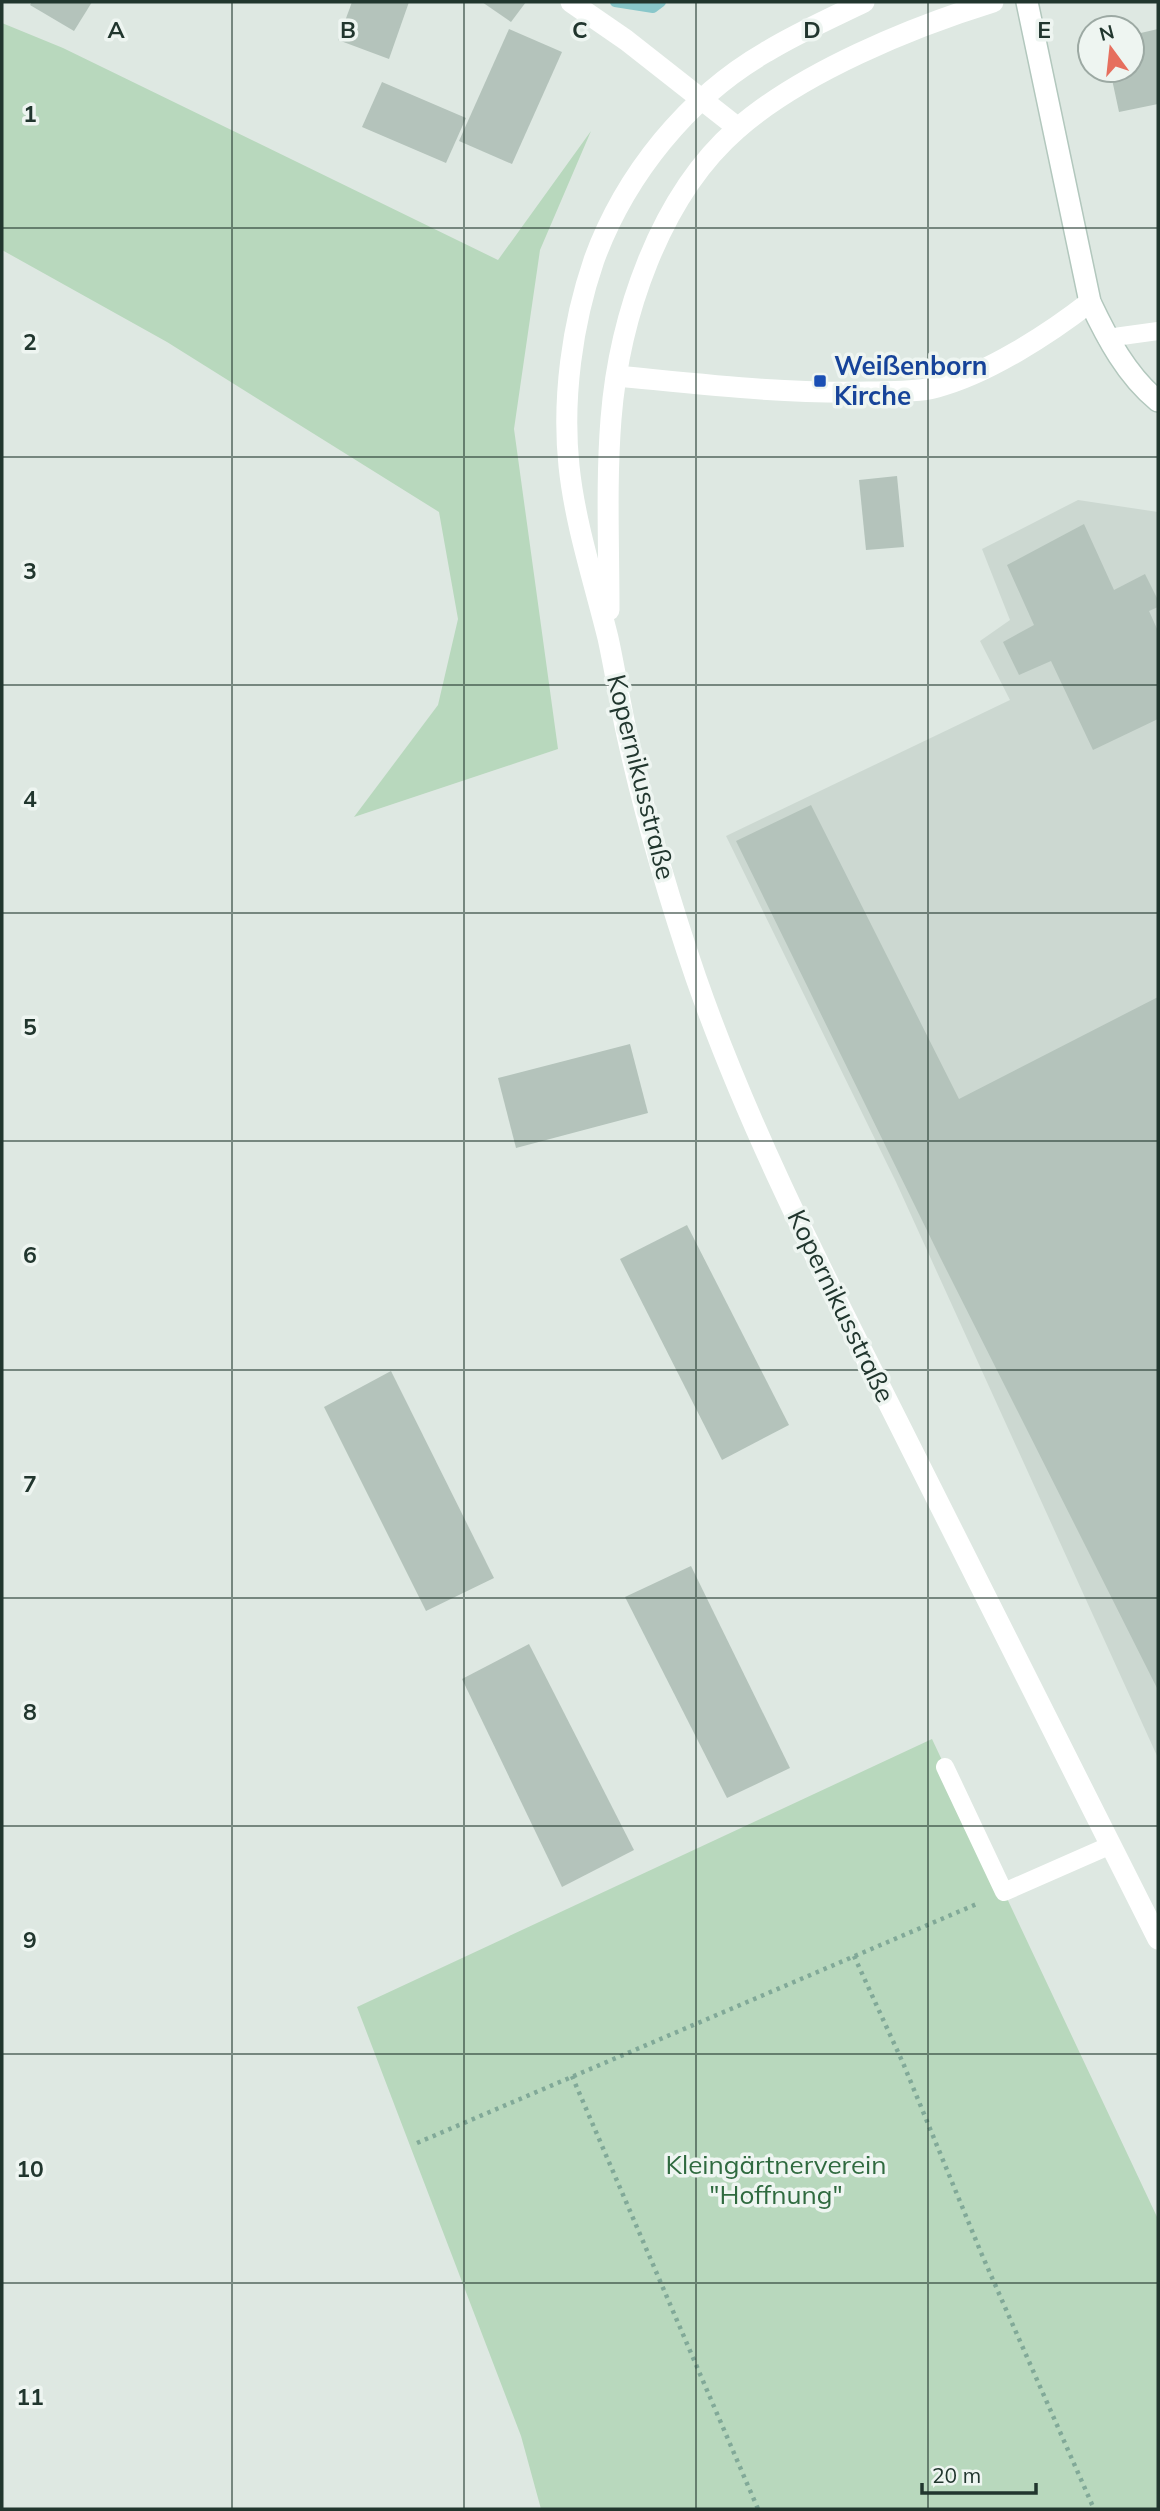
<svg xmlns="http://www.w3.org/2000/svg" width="1160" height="2511" font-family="Mulish,sans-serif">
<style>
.built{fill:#ccd8d1}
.green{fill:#b8d8bd}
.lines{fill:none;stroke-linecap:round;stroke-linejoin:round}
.stream{stroke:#89c7ca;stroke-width:10}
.building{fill:#b4c3bb}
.secondary-casing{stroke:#b2c7bd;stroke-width:24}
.path{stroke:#81a998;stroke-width:4.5;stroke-dasharray:3.5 5;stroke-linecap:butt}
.service{stroke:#fff;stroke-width:18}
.minor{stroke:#fff;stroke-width:21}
.tertiary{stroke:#fff;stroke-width:21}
.secondary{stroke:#fff;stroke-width:21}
.grid{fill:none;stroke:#21362e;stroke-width:2;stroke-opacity:0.55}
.transit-dot{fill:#1a4fb4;stroke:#eef5f1;stroke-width:2.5}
.labels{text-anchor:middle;stroke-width:7;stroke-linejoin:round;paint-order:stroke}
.transit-label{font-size:26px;font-weight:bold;fill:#164399;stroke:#eef5f1;text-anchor:start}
.street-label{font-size:26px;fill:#21362e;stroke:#eef5f1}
.park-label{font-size:26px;fill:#2f6a3f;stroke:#eef5f1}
.grid-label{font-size:23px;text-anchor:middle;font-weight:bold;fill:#21362e;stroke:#eef5f1;stroke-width:7;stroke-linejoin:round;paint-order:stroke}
</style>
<rect width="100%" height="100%" fill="#dee8e2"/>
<!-- built -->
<path class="built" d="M 1078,500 L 1158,512 L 1158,1758 L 896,1182 L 726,836 L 1010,700 L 980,641 L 1010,620 L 982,549 Z"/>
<!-- green -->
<g class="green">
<path d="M 2,23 L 63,48 L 498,260 L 591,131 L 540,250 L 514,429 L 558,749 L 354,817 L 438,705 L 458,619 L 439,512 L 167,342 L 2,250 Z"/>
<path d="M 932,1739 L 1158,2219 L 1158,2509 L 541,2509 L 521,2436 L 357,2007 Z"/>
</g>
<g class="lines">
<!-- stream -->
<path class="stream" d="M 615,2 L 653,8 L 661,2"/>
</g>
<!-- building -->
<g class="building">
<path d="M 32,2 L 92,2 L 74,31 L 30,5 Z"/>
<path d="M 352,2 L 409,2 L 389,59 L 338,40 Z"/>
<path d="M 482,2 L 526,2 L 511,22 Z"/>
<path d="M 509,29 L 562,52 L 512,164 L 459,141 Z"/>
<path d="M 1158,29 L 1158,104 L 1119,112 L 1110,70 L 1132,70 L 1132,35 Z"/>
<path d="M 382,82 L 466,118 L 446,163 L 362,127 Z"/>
<path d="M 897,476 L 904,547 L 866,550 L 859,480 Z"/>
<path d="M 1084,524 L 1114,590 L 1145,574 L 1158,600 L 1158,607 L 1149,611 L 1158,631 L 1158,719 L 1093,750 L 1051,661 L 1019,675 L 1003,642 L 1034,625 L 1007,565 Z"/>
<path d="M 811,805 L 959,1099 L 1158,997 L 1158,1690 L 941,1259 L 736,841 Z"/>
<path d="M 630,1044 L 648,1113 L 516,1148 L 498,1078 Z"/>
<path d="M 687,1225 L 789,1425 L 722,1460 L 620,1259 Z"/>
<path d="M 391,1371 L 494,1578 L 426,1611 L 324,1407 Z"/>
<path d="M 691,1566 L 790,1768 L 727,1798 L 625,1597 Z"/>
<path d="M 529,1644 L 634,1850 L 562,1887 L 462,1679 Z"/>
</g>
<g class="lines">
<!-- secondary casing -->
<g class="secondary-casing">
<path id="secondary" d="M 1027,2 L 1090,302 C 1107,338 1127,376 1158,401"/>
</g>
<!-- path -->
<g class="path">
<path d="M 854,1956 L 903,2063 L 982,2255 L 1094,2509"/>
<path d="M 572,2076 L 758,2509"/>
<path d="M 417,2143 L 979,1903"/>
</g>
<!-- service -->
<g class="service">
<path d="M 1107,338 L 1158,331"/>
<path d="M 945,1767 L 1004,1892 L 1111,1845"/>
</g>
<!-- minor -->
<g class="minor">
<path d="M 571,2 L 626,40 L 738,128"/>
<path d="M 617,376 C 701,384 784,394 868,392 C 890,391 915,393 937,387 C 987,374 1049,334 1090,302"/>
</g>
<!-- tertiary -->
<g class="tertiary">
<path d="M 864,2 C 831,18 797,33 766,52 C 688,97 625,175 594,260 C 572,324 562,399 569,466 C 575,524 594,581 608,638 C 615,670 620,703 627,735 C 645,817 669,899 696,978 C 753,1141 834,1294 911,1448 C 994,1611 1076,1775 1158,1939"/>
<path d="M 609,610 C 609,547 606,482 611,419 C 619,318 659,197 737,129 C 802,72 912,27 993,2"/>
</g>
<!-- secondary -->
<use href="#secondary" class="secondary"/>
</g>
<!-- grid -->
<path class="grid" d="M 232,2 L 232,2509M 464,2 L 464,2509M 696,2 L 696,2509M 928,2 L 928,2509M 2,228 L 1158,228M 2,457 L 1158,457M 2,685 L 1158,685M 2,913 L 1158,913M 2,1141 L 1158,1141M 2,1370 L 1158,1370M 2,1598 L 1158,1598M 2,1826 L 1158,1826M 2,2054 L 1158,2054M 2,2283 L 1158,2283"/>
<!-- markers -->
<rect class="transit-dot" x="813" y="374" width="14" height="14" rx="3.5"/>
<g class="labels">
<!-- transit labels -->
<g class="transit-label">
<text x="834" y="375">Weißenborn<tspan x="834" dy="30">Kirche</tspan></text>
</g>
<!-- street labels -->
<g class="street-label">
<text transform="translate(641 777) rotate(76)" y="9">Kopernikusstraße</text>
<text transform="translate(841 1306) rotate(64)" y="9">Kopernikusstraße</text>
</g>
<!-- park labels -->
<g class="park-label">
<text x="776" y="2174">Kleingärtnerverein<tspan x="776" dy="30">"Hoffnung"</tspan></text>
</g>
</g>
<g class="grid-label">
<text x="116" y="38">A</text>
<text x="348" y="38">B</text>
<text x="580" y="38">C</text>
<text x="812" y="38">D</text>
<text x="1044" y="38">E</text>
<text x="30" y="122">1</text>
<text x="30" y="350">2</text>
<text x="30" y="579">3</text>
<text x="30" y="807">4</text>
<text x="30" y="1035">5</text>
<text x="30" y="1263">6</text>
<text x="30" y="1492">7</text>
<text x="30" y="1720">8</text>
<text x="30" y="1948">9</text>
<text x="30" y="2177">10</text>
<text x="30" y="2405">11</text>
</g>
<!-- border -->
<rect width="1160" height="2511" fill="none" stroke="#21362e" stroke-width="7"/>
<!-- north arrow -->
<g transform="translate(1111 49) rotate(345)"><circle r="33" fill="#eef5f1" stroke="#9ca9a3" stroke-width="2"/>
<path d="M0-5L12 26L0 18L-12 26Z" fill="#e66f5e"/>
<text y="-10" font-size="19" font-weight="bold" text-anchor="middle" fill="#21362e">N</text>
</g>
<!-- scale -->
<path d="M922 2483v10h114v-10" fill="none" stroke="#21362e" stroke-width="3.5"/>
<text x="932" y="2483" font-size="21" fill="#21362e" stroke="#eef5f1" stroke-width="5" paint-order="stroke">20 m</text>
</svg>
